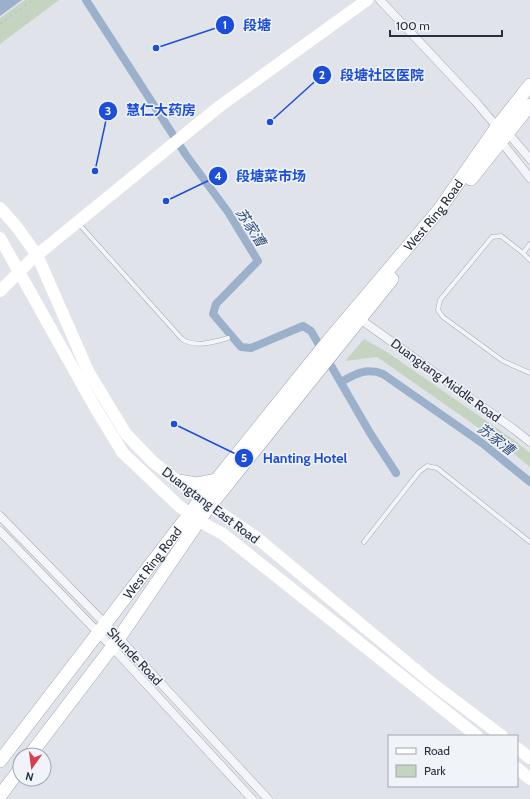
<svg xmlns="http://www.w3.org/2000/svg" width="530" height="799" font-family="Cabin,'Noto Sans SC',sans-serif">
<style>
.green{fill:#c5d4c1}
.water{fill:#9ab0cb}
.lines{fill:none;stroke-linecap:round;stroke-linejoin:round}
.canal{stroke:#9ab0cb;stroke-width:8}
.lane-casing{stroke:#a5aab4;stroke-width:5}
.street-casing{stroke:#a5aab4;stroke-width:9}
.primary-casing{stroke:#9fa7b6;stroke-width:14}
.path{stroke:#bec2c9;stroke-width:1.5;stroke-dasharray:3 3;stroke-linecap:butt}
.lane{stroke:#f3f5f8;stroke-width:4}
.street{stroke:#f3f5f8;stroke-width:8}
.secondary{stroke:#fff;stroke-width:12}
.primary{stroke:#fff;stroke-width:13}
.labels{text-anchor:middle;stroke-width:3;stroke-linejoin:round;paint-order:stroke}
.street-label{font-size:13px;fill:#283042;stroke:#f0f3f7}
.water-label{font-size:14px;font-style:italic;fill:#314d78;stroke:#f0f3f7}
.leader{fill:none;stroke:#1d4ed8;stroke-width:1.5}
.callout-dot{fill:#1d4ed8;stroke:#f0f3f7;stroke-width:1.5}
.mark-label{font-size:12px;text-anchor:middle;font-weight:bold;fill:#fff}
.callout-label{font-size:14px;text-anchor:middle;font-weight:bold;fill:#1d4ed8;stroke:#f0f3f7;stroke-width:3;stroke-linejoin:round;paint-order:stroke}
</style>
<rect width="100%" height="100%" fill="#e0e4ea"/>
<!-- green -->
<g class="green">
<path d="M 25,0 L 59,0 L 0,44 L 0,18 Z"/>
<path d="M 364,339 L 387,352 L 514,440 L 530,453 L 530,467 L 503,445 L 377,357 L 345,361 Z"/>
</g>
<!-- water -->
<path class="water" d="M 0,0 L 22,0 L 0,16 Z"/>
<g class="lines">
<!-- canal -->
<g class="canal">
<path d="M 86,0 L 186,155 L 228,212 L 258,261 L 216,304 L 213,314 L 241,347 L 251,348 L 303,326 L 311,331 L 370,433 L 396,473"/>
<path d="M 341,382 C 355,374 367,367 383,374 L 482,443 L 530,482"/>
</g>
<!-- lane casing -->
<g class="lane-casing">
<g id="lane">
<path d="M 79,224 L 182,339 C 195,348 214,342 228,338"/>
<path d="M 530,244 L 523,253 L 530,260"/>
<path d="M 523,253 L 501,236 L 492,237 L 440,300 L 438,310 L 443,317 L 503,361 L 530,373"/>
<path d="M 364,542 L 419,472 L 427,466 L 437,468 L 530,542"/>
</g>
</g>
<!-- street casing -->
<g class="street-casing">
<g id="street">
<path d="M 380,0 L 476,102 L 497,127 L 508,133 L 530,159"/>
<path d="M 500,140 L 530,178"/>
<path d="M 360,319 L 515,430 L 530,442"/>
<path d="M 0,516 L 119,638 L 268,799"/>
<path d="M 0,531 L 112,647 L 252,799"/>
</g>
</g>
<!-- primary casing -->
<g class="primary-casing">
<g id="primary">
<path d="M 471,179 L 530,105"/>
<path d="M 179,481 L 196,484 L 216,480"/>
<path d="M 30,755 L 119,638 L 205,512 L 392,279"/>
<path id="s1" d="M 0,761 L 197,504 L 329,340 L 439,210 L 497,127 L 530,85"/>
<path d="M 0,796 L 20,769"/>
</g>
</g>
<!-- path -->
<path class="path" d="M 0,24 L 33,0"/>
<!-- lane -->
<use href="#lane" class="lane"/>
<!-- street -->
<use href="#street" class="street"/>
<!-- secondary -->
<g class="secondary">
<path d="M 0,208 L 16,226 L 37,255 L 88,371 L 126,434 L 153,462 L 210,506 L 256,537 L 433,684 L 502,736"/>
<path d="M 0,238 L 96,409 L 123,453 L 179,506 L 199,521 L 223,534 L 477,736"/>
<path d="M 0,291 L 31,260 L 183,136 L 220,106 L 367,0"/>
<path d="M 517,748 L 530,758"/>
<path d="M 517,768 L 530,779"/>
</g>
<!-- primary -->
<use href="#primary" class="primary"/>
</g>
<g class="labels">
<!-- street labels -->
<g class="street-label">
<text dy="5" stroke="none"><textPath href="#s1" startOffset="697">West Ring Road</textPath></text>
<text transform="translate(446 380) rotate(36)" y="5">Duangtang Middle Road</text>
<text transform="translate(211 505) rotate(37)" y="5">Duangtang East Road</text>
<text dy="5" stroke="none"><textPath href="#s1" startOffset="250">West Ring Road</textPath></text>
<text transform="translate(135 656) rotate(47)" y="5">Shunde Road</text>
</g>
<!-- water labels -->
<g class="water-label">
<text transform="translate(251 227) rotate(57)" y="5">苏家漕</text>
<text transform="translate(496 439) rotate(37)" y="5">苏家漕</text>
</g>
</g>
<!-- callouts -->
<path class="leader" d="M156 48L225 25M270 122L322 75M95 171L108 111M166 201L218 176M174 424L244 458"/>
<g class="callout-dot">
<circle cx="156" cy="48" r="4"/>
<circle cx="270" cy="122" r="4"/>
<circle cx="95" cy="171" r="4"/>
<circle cx="166" cy="201" r="4"/>
<circle cx="174" cy="424" r="4"/>
<circle cx="225" cy="25" r="10"/>
<circle cx="322" cy="75" r="10"/>
<circle cx="108" cy="111" r="10"/>
<circle cx="218" cy="176" r="10"/>
<circle cx="244" cy="458" r="10"/>
</g>
<g class="mark-label">
<text x="225" y="29">1</text>
<text x="322" y="79">2</text>
<text x="108" y="115">3</text>
<text x="218" y="180">4</text>
<text x="244" y="462">5</text>
</g>
<g class="callout-label">
<text x="257" y="30">段塘</text>
<text x="382" y="80">段塘社区医院</text>
<text x="161" y="115">慧仁大药房</text>
<text x="271" y="181">段塘菜市场</text>
<text x="305" y="463">Hanting Hotel</text>
</g>
<!-- legend -->
<rect x="388" y="735" width="130" height="52" fill="#f0f3f7" stroke="#a0a5af"/>
<rect x="396" y="748" width="20" height="6" fill="#ffffff" stroke="#a0a5af"/>
<text x="424" y="755" font-size="12" fill="#283042">Road</text>
<rect x="396" y="765" width="20" height="12" fill="#c5d4c1" stroke="#a0a5af"/>
<text x="424" y="775" font-size="12" fill="#283042">Park</text>
<!-- north arrow -->
<g transform="translate(32 767) rotate(194)"><circle r="19" fill="#f0f3f7" stroke="#a0a5af"/>
<path d="M0-3L7 15L0 10L-7 15Z" fill="#d34150"/>
<text y="-6" font-size="11" font-weight="bold" text-anchor="middle" fill="#283042">N</text>
</g>
<!-- scale -->
<path d="M390 30v6h112v-6" fill="none" stroke="#283042" stroke-width="2"/>
<text x="396" y="30" font-size="12" fill="#283042" stroke="#f0f3f7" stroke-width="3" paint-order="stroke">100 m</text>
</svg>
